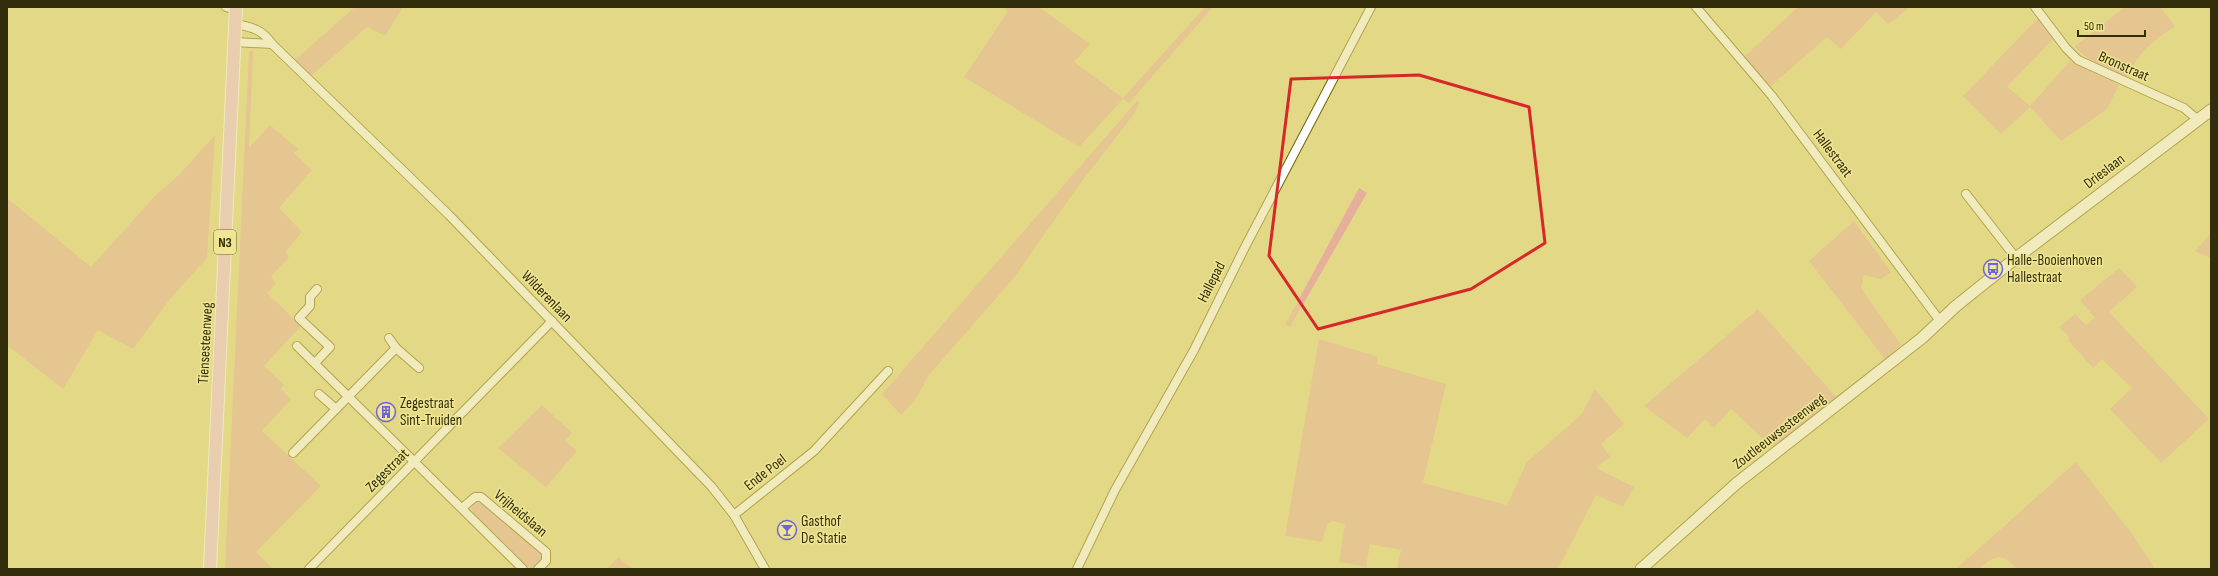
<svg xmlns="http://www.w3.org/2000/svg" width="2218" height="576" font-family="'Sofia Sans Condensed',sans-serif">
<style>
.green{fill:#e6af9b}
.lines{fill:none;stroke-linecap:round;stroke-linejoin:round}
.street-casing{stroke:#716608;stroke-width:10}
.secondary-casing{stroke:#716608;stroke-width:13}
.primary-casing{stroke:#fff;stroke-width:14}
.street{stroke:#fff;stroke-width:8}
.secondary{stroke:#fff;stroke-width:11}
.primary{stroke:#eebfdd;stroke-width:12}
.marked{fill:none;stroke:#d62828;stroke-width:3;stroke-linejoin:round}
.labels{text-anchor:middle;stroke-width:3;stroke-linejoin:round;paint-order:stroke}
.shield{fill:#f0e593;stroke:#6b6434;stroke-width:1}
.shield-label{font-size:14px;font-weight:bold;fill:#322d0b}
.street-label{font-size:15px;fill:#322d0b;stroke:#f0e593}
.poi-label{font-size:15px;fill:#322d0b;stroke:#f0e593;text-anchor:start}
</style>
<rect width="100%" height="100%" fill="#e3d886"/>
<!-- green -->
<g class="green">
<path d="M 355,7 L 403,7 L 385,36 L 367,27 L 311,76 L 295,60 Z"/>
<path d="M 1003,7 L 1039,7 L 1090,44 L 1074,62 L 1123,98 L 1205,7 L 1213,7 L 1129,103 L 1123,99 L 1079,147 L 964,77 L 1008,11 Z"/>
<path d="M 1798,7 L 1910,7 L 1888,24 L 1876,12 L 1841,49 L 1827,37 L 1772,85 L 1768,84 L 1744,57 Z"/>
<path d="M 2125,7 L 2160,7 L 2175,26 C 2148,45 2142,49 2126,78 L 2091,61 L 2074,47 Z"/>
<path d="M 2038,18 L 2054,38 L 2007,87 L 2030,106 L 2070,61 L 2119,85 L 2107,109 L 2061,141 L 2030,107 L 2001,134 L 1963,96 Z"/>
<path d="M 253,50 L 249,148 L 270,125 L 298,149 L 294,153 L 312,170 L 279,208 L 302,232 L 285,252 L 289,257 L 271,276 L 276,284 L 267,293 L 301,326 L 264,366 L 284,385 L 281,389 L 291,399 L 262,431 L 321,486 L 256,552 L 273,569 L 225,569 L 249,52 Z"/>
<path d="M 1137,101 L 1140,102 L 1134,114 L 1079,185 L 1013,279 L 928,376 L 916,399 L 901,415 L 882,394 Z"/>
<path d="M 215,135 L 207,258 L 170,299 L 133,349 L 98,330 L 63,389 L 7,345 L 7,198 L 91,267 L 155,196 L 179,175 Z"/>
<path d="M 1359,188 L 1367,193 L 1290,327 L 1285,325 Z"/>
<path d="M 1854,221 L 1891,272 L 1881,279 L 1864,275 L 1861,288 L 1901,345 L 1885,359 L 1809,261 Z"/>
<path d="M 2211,233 L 2211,258 L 2195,251 Z"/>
<path d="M 2119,268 L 2137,287 L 2109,312 L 2209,419 L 2161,463 L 2110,409 L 2132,388 L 2102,359 L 2093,368 L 2068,340 L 2070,338 L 2059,327 L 2075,314 L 2086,325 L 2095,318 L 2080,300 Z"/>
<path d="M 1758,309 L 1836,397 L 1772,447 L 1731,409 L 1714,428 L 1705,419 L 1687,438 L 1644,406 Z"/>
<path d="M 1319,339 L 1378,357 L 1377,364 L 1446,384 L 1423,483 L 1507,505 L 1527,462 L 1582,414 L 1595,389 L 1624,424 L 1601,444 L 1610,457 L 1596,468 L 1634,487 L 1623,507 L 1596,495 L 1558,569 L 1397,569 L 1401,550 L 1370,544 L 1366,567 L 1339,562 L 1345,524 L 1333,521 L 1327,524 L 1322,542 L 1285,536 Z"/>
<path d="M 542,405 L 572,433 L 565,441 L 577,451 L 546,487 L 498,448 Z"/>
<path d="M 2076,462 L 2133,535 L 2155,569 L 2017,569 C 2003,552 1994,555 1979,569 L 1956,569 Z"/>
<path d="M 475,502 L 483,504 L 542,553 L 543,560 L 537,567 L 533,569 L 525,565 L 474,515 L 471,508 Z"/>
<path d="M 618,557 L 633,569 L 607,569 Z"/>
</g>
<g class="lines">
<!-- street casing -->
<g class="street-casing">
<g id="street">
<path d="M 226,7 L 236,10"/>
<path d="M 1696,7 L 1772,96 L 1940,321"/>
<path d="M 2035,7 L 2066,48 L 2078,60 L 2184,108 L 2197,119"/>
<path d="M 236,24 C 252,27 263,30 272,44 L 449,215 L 711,486 L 734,515 L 765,569"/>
<path d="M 235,42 L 272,44"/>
<path d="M 1966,194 L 2016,258"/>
<path d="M 389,338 L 396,348 L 419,368"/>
<path d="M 297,346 L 523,569"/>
<path d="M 315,363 L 330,347 L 299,318 L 310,306 L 310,297 L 317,289"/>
<path d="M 319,394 L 336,409"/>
<path d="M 293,453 L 396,348"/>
<path d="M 462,508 L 475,497 L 481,497 L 546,552 L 546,561 L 538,569"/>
<path d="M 734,515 L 814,451 L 888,371"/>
<path d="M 309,569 L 552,321"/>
<path d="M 1077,569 L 1115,490 L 1194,350 L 1245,247 L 1371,7"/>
</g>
</g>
<!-- secondary casing -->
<g class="secondary-casing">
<path id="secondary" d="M 1641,569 L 1737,483 L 1922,338 L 1956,306 L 2016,258 L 2211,110"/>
</g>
<!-- primary casing -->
<g class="primary-casing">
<path id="primary" d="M 210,569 L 236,7"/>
</g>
<!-- street -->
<use href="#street" class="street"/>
<!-- secondary -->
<use href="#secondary" class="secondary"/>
<!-- primary -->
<use href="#primary" class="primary"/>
</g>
<!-- marked area -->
<path d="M0 0H2218V576H0ZM 1419,75 L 1529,107 L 1545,243 L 1471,289 L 1318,329 L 1269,256 L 1291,79 Z" fill="#e3d886" fill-opacity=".55" fill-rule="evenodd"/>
<path class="marked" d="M 1419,75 L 1529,107 L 1545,243 L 1471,289 L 1318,329 L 1269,256 L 1291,79 Z"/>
<!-- icons -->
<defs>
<g id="bus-ring" transform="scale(1)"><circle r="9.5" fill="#f0e593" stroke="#6c65df" stroke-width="1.5"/><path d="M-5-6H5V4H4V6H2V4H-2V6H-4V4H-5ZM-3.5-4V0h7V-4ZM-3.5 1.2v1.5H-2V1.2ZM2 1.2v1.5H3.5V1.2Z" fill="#6c65df"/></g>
<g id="building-ring" transform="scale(1)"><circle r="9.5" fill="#f0e593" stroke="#6c65df" stroke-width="1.5"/><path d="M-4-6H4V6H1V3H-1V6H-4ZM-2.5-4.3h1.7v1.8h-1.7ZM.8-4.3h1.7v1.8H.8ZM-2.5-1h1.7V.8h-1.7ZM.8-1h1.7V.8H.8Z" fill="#6c65df"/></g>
<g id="bar-ring" transform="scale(1)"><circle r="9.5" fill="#f0e593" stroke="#6c65df" stroke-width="1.5"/><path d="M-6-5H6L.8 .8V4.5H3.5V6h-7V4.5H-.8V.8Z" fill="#6c65df"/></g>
</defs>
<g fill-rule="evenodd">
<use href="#bus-ring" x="1993" y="269"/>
<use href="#building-ring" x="386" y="412"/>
<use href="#bar-ring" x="787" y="530"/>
</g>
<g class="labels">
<!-- shield labels -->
<rect class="shield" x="214" y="230" width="22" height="24" rx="3"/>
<g class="shield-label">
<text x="225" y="247">N3</text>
</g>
<!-- street labels -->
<g class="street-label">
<text transform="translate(2124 66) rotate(24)" y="5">Bronstraat</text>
<text transform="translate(1833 153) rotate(53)" y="5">Hallestraat</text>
<text transform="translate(2104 171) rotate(-37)" y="5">Drieslaan</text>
<text transform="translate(1211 282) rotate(-63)" y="5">Hallepad</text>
<text transform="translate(547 296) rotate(46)" y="5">Wilderenlaan</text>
<text transform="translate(205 343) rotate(-87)" y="5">Tiensesteenweg</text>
<text transform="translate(1779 431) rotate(-38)" y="5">Zoutleeuwsesteenweg</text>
<text transform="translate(387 470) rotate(-45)" y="5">Zegestraat</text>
<text transform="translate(765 472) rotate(-38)" y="5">Ende Poel</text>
<text transform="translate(521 513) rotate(40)" y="5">Vrijheidslaan</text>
</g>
<!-- poi labels -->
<g class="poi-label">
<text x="2007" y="265">Halle-Booienhoven<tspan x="2007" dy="17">Hallestraat</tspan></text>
<text x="400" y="408">Zegestraat<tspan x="400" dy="17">Sint-Truiden</tspan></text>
<text x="801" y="526">Gasthof<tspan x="801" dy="17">De Statie</tspan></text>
</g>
</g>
<!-- border -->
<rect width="2218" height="576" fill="none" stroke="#322d0b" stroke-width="16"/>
<!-- scale -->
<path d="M2078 30v6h67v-6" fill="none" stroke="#322d0b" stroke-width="2"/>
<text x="2084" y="30" font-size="12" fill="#322d0b" stroke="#f0e593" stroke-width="3" paint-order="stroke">50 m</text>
</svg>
